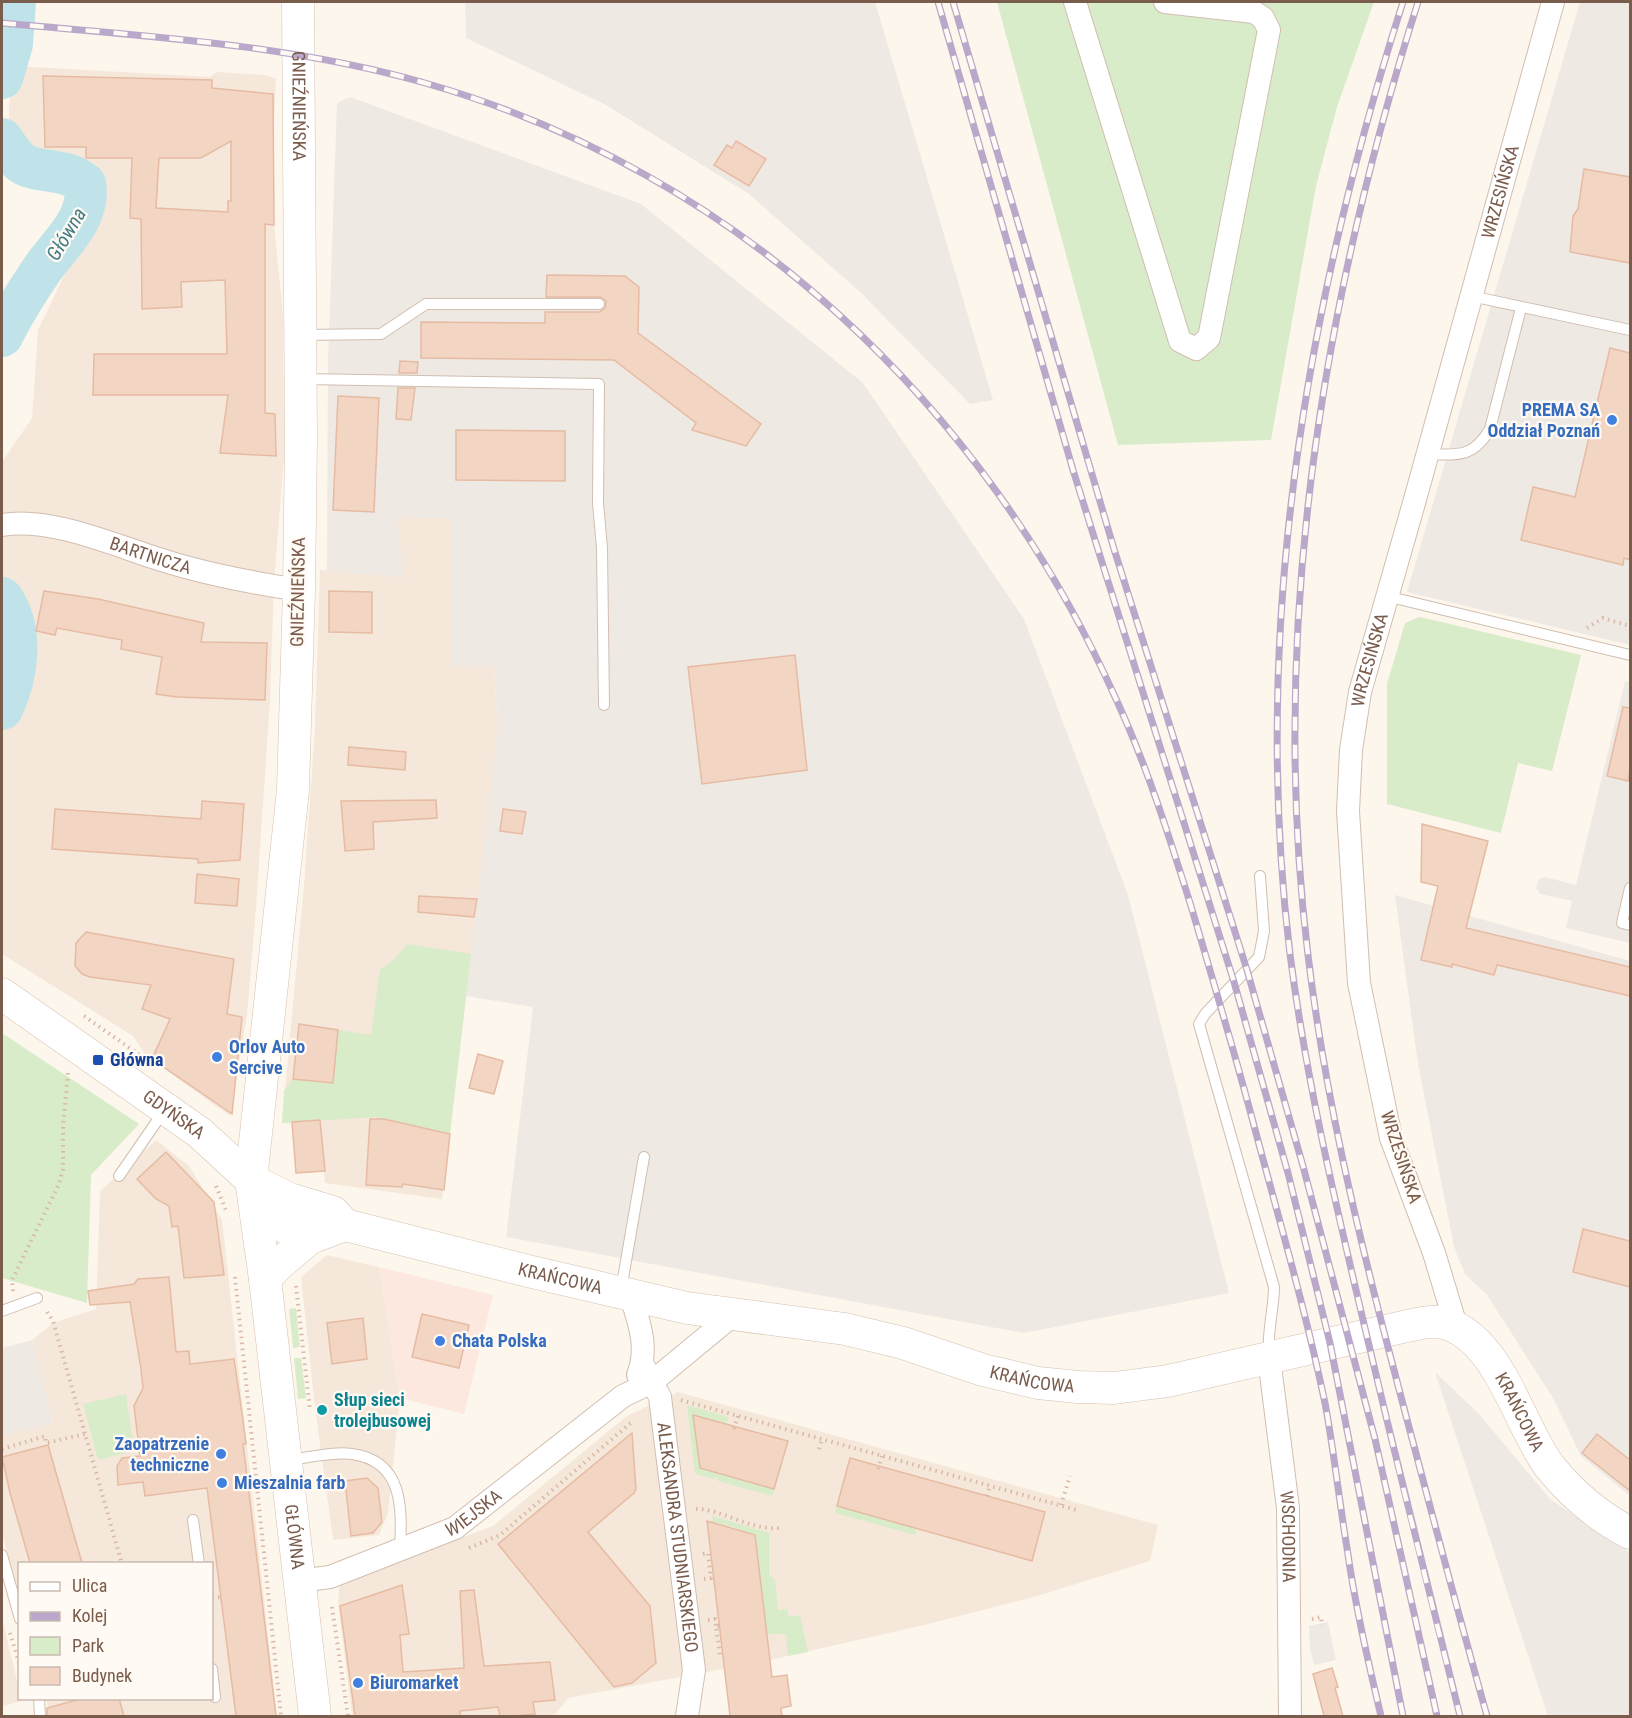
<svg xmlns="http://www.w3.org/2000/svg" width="1632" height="1718" font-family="'Roboto Condensed',sans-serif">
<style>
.residential{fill:#f5e8da}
.commercial{fill:#fde8e0}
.industrial{fill:#efe9e4}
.green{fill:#d8ecc9}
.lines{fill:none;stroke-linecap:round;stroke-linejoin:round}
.river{stroke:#bfe3e8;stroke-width:42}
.building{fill:#f3d5c3;stroke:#e6bba3;stroke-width:1.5;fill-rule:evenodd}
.lane-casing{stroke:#d1beb0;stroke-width:12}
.street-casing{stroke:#d1beb0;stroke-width:24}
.secondary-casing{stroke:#d6c0b0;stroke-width:33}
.path{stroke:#d9b8a5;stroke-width:4;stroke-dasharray:1.5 4.5;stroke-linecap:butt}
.lane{stroke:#fff;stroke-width:10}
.street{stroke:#fff;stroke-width:22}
.secondary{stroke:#fff;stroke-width:32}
.rail-casing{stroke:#b9a8c9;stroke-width:7}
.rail{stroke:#fffaf3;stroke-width:4.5;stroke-dasharray:14;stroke-linecap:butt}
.shop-dot{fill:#3f7fe0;stroke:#fffaf3;stroke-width:2}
.transit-dot{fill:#1a4fb4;stroke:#fffaf3;stroke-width:2}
.culture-dot{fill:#0f9aa8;stroke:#fffaf3;stroke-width:2}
.labels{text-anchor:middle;stroke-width:4.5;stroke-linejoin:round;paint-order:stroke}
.street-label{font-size:18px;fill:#7a5c4d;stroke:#fffaf3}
.shop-label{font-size:18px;font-weight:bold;fill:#366cbe;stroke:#fffaf3;text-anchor:start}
.transit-label{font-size:18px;font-weight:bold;fill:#164399;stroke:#fffaf3;text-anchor:start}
.culture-label{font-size:18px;font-weight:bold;fill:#0d838f;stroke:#fffaf3;text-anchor:start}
.water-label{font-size:20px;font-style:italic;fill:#437c86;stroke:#fffaf3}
</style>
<rect width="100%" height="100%" fill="#fdf6ec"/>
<!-- residential -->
<g class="residential">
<path d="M 14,66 L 210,77 L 217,72 L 266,75 L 276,79 L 273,146 L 274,225 L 283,315 L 284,457 L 274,582 L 270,701 L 256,908 L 247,1015 L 230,1116 L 146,1056 L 133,1036 L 2,954 L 2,728 L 12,715 L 19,691 L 2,593 L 2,462 L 32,418 L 38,330 L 92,217 L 100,171 L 44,162 L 15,147 L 9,119 L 9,106 Z"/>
<path d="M 397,516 L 453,519 L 451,666 L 494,666 L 498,729 L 442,1199 L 325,1183 L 324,1171 L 296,1173 L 292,1123 L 282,1123 L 304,885 L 315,727 L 320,570 L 403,577 Z"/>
<path d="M 156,1140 L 189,1166 L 222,1220 L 277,1716 L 51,1716 L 46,1699 L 212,1698 L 212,1564 L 20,1564 L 19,1600 L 2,1534 L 2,1436 L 53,1423 L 32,1340 L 53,1323 L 96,1309 L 100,1191 Z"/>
<path d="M 327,1255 L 379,1267 L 400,1398 L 388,1513 L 379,1535 L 333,1540 L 314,1399 L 301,1277 Z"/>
<path d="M 678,1392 L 1158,1525 L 1150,1561 L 1037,1596 L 928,1624 L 770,1660 L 568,1698 L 554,1716 L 352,1716 L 338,1603 L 340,1579 L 418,1554 L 493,1526 L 627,1416 Z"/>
<path d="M 2,1618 L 19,1689 L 20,1698 L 22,1701 L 2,1706 Z"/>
</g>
<!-- commercial -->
<path class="commercial" d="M 379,1267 L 493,1295 L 464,1414 L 400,1398 Z"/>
<!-- industrial -->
<g class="industrial">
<path d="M 465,2 L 875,2 L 993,400 L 970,404 L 860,292 L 749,194 L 606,105 L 466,38 Z"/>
<path d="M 1580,2 L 1630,2 L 1630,645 L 1407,592 Z"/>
<path d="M 350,97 L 641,204 L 863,383 L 1024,619 L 1128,895 L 1229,1293 L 1024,1333 L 506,1237 L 533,1007 L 466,996 L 498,729 L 494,666 L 451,667 L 452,519 L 397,516 L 403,577 L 327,571 L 328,361 L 337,103 Z"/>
<path d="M 1625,681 L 1630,682 L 1630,943 L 1566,928 L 1572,901 L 1540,894 L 1536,888 L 1539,879 L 1545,877 L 1576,885 Z"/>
<path d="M 1395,895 L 1630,961 L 1630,1496 L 1581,1456 L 1553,1398 L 1487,1295 L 1465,1274 L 1454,1247 L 1418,1064 Z"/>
<path d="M 32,1340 L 53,1423 L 2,1436 L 2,1348 Z"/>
<path d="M 1435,1372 L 1479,1414 L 1550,1499 L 1630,1553 L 1630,1716 L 1548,1716 Z"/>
<path d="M 1328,1622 L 1336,1660 L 1314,1665 L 1310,1648 L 1309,1626 Z"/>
</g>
<!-- green -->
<g class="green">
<path d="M 997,2 L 1374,2 L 1337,107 L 1316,186 L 1271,440 L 1118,445 Z"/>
<path d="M 1420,617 L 1581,655 L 1552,771 L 1518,763 L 1501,833 L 1387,804 L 1387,684 L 1405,623 Z"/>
<path d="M 408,944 L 471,954 L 450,1134 L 376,1117 L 282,1123 L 284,1091 L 293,1079 L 333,1083 L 338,1030 L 371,1035 L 380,969 L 389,964 Z"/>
<path d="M 2,1033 L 139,1124 L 91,1175 L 87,1303 L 2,1278 Z"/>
<path d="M 296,1308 L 300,1347 L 293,1348 L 289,1309 Z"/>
<path d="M 294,1358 L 301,1358 L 306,1398 L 298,1399 Z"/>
<path d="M 126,1394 L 134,1451 L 98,1460 L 83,1404 Z"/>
<path d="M 687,1405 L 728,1417 L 727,1424 L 702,1417 L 699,1417 L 695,1424 L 700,1468 L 774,1489 L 772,1496 L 718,1481 L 718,1478 L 715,1477 L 714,1479 L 695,1474 Z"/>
<path d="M 837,1506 L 917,1528 L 915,1535 L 835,1513 Z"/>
<path d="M 713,1516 L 769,1533 L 769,1577 L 772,1576 L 773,1579 L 775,1579 L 778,1610 L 787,1609 L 789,1617 L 800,1615 L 808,1652 L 788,1656 L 786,1634 L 767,1634 L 755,1539 C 748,1530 720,1522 710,1525 Z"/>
</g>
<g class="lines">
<!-- river -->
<g class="river">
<path d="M 2,78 L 12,44 L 15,2"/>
<path d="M 2,139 C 8,148 17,162 27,166 C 49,174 65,168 85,184 C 91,218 61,243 43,268 C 28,290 14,312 2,336"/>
<path d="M 2,598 C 24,630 18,676 2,709"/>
</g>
</g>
<!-- building -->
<g class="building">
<path d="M 43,76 L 212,80 L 212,88 L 273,94 L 274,225 L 265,224 L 265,413 L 275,414 L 276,456 L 220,453 L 228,395 L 93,395 L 94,354 L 227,354 L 225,280 L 181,282 L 182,307 L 142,309 L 141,219 L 130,218 L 132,158 L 86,158 L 86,147 L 45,147 ZM 231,141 L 231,201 L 228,201 L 228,212 L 156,208 L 159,158 L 201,158 Z"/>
<path d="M 736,141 L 766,159 L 749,186 L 714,165 L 727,145 L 732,148 Z"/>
<path d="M 1584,169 L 1630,177 L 1630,263 L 1570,252 L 1573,216 L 1578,209 Z"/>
<path d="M 547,275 L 625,276 L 639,287 L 638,333 L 761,424 L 746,446 L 692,430 L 696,423 L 614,360 L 421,358 L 421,322 L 545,323 L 545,312 L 599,312 L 605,308 L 606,301 L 600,297 L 546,297 Z"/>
<path d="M 1610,348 L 1630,353 L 1630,560 L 1624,558 L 1623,565 L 1521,540 L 1533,487 L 1575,497 Z"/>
<path d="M 400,361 L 418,362 L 417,373 L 399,373 Z"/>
<path d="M 398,388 L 415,388 L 411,420 L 396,419 Z"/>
<path d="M 338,396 L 379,398 L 374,512 L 333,510 Z"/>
<path d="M 456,430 L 565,431 L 565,481 L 456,480 Z"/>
<path d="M 44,591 L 98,599 L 204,623 L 201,642 L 267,643 L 265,700 L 177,697 L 156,694 L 162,657 L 121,649 L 122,640 L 57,628 L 55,635 L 36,631 Z"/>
<path d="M 329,591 L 372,592 L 372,633 L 329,632 Z"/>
<path d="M 795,655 L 807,770 L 702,784 L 688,667 Z"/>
<path d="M 1623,707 L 1630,708 L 1630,768 L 1628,781 L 1607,776 Z"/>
<path d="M 349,747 L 406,752 L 405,770 L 348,765 Z"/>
<path d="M 436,800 L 437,818 L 373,822 L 374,849 L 345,851 L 341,801 Z"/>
<path d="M 202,801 L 244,804 L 240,860 L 198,863 L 198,859 L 52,849 L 55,809 L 201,819 Z"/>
<path d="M 503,809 L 526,812 L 522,834 L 500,831 Z"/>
<path d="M 1422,824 L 1488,841 L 1466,928 L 1630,967 L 1630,996 L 1497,965 L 1494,975 L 1452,964 L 1452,967 L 1421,960 L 1438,886 L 1421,882 Z"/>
<path d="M 197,874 L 239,879 L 237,906 L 195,903 Z"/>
<path d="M 419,896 L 477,899 L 474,917 L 418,912 Z"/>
<path d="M 86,932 L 234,959 L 227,1014 L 242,1017 L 232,1114 L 152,1059 L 170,1019 L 142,1009 L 151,985 L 90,977 L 82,974 L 75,966 L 76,943 Z"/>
<path d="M 299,1024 L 338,1030 L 333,1083 L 293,1079 Z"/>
<path d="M 478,1054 L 503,1061 L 494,1094 L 469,1088 Z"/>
<path d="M 370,1119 L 384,1119 L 450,1134 L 444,1190 L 403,1184 L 402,1187 L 366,1185 Z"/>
<path d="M 320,1120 L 325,1171 L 296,1173 L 292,1122 Z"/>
<path d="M 166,1152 L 214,1202 L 224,1275 L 184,1278 L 178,1226 L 172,1227 L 169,1206 L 156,1199 L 137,1179 Z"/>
<path d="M 1583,1229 L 1630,1241 L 1630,1287 L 1573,1272 Z"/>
<path d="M 169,1277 L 176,1352 L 189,1351 L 190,1364 L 234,1359 L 242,1413 L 246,1444 L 243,1444 L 276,1716 L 236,1716 L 207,1488 L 145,1496 L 143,1482 L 118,1485 L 117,1466 L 122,1458 L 140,1456 L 134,1406 L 143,1388 L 141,1369 L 130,1302 L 90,1305 L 88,1291 L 134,1284 L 138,1279 Z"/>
<path d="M 422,1314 L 469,1325 L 459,1368 L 412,1357 Z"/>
<path d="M 363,1318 L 367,1359 L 332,1364 L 327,1323 Z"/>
<path d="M 693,1415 L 788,1441 L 774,1489 L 700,1468 Z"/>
<path d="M 632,1433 L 636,1489 L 634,1493 L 588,1532 L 650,1606 L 656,1663 L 632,1683 L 614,1687 L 498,1544 Z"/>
<path d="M 1597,1434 L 1630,1460 L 1630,1491 L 1582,1453 Z"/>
<path d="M 48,1445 L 82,1563 L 30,1563 L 10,1493 L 2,1457 Z"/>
<path d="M 850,1458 L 1045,1512 L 1032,1561 L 837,1506 Z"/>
<path d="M 367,1478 L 378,1488 L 382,1522 L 373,1533 L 351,1536 L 345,1481 Z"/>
<path d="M 707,1521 L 755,1535 L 772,1677 L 787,1675 L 791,1706 L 781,1708 L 782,1716 L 730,1716 Z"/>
<path d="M 402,1585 L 409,1634 L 400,1635 L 403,1672 L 464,1668 L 460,1591 L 474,1590 L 484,1666 L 550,1662 L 555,1700 L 533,1702 L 535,1714 L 514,1716 L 500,1716 L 498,1707 L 460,1711 L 460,1716 L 355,1716 L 340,1606 Z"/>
<path d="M 1332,1668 L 1338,1687 L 1335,1688 L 1343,1716 L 1324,1716 L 1313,1674 Z"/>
<path d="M 84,1698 L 119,1698 L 124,1716 L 47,1716 L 47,1708 Z"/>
</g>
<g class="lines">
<!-- lane casing -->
<g class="lane-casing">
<g id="lane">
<path d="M 1471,296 L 1630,330"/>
<path d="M 303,335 L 381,334 L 426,304 L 599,304"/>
<path d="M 303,379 L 599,384 L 598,503 L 602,548 L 604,705"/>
<path d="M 1428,454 C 1458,455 1473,458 1490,429 L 1521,308"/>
<path d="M 1386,596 L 1630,655"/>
<path d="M 1260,876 L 1264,931 L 1259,957 L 1205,1014 L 1199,1024 L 1274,1287 C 1274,1309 1267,1331 1269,1354"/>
<path d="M 1630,888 L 1622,923 L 1630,925"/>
<path d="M 119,1176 L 164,1111"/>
<path d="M 621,1290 L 644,1157"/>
<path d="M 2,1311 L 37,1298"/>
<path d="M 288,1460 C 307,1458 334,1451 352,1454 C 404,1461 402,1509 400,1549"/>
<path d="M 193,1520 L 199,1564"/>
<path d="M 2,1555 L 20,1619"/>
<path d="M 212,1669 L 215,1697"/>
<path d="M 39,1698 L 40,1716"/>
</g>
</g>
<!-- street casing -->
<g class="street-casing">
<g id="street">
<path d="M 1075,2 L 1180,341 L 1196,349 L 1209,338 L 1269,30 L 1263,18 L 1254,12 L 1165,2"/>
<path id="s1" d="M 2,525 C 51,516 118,547 165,561 C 209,575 254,583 299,590"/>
<path d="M 631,1296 C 639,1323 649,1347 638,1375"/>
<path id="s2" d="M 1457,1329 L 1434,1253 L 1391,1138 L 1359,983 L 1348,811 L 1351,750 L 1360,692 L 1414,503 L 1553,2"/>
<path id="s3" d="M 1269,1358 L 1288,1508 L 1290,1716"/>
<path id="s4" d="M 642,1363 L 660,1397 L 694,1670 L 687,1716"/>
<path id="s5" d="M 299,1581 L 330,1577 L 455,1528 L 623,1396 L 652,1382 L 733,1315"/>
</g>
</g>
<!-- secondary casing -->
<g class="secondary-casing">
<g id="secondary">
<path id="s6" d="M 298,2 L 301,439 L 299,590 L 293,790 L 251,1180 L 265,1279 L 315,1716"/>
<path id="s7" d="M 2,994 L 200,1133 L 251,1180 L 290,1199 L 333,1212 L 345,1225"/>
<path d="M 255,1189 C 267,1219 280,1228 310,1238"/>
<path id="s8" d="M 265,1279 L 278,1265 L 310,1238 L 345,1225 L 532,1272 L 687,1308 L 845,1329 L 903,1343 L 983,1370 L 1038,1383 L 1078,1387 L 1114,1388 L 1168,1381 L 1407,1326 C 1418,1324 1428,1321 1439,1322 C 1498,1332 1518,1425 1550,1467 C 1572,1494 1599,1517 1630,1533"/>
</g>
</g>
<!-- path -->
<g class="path">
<path d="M 1587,628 L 1603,618 L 1630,626"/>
<path d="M 84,1016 L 154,1065"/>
<path d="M 216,1186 L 227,1213"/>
<path d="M 235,1277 L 281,1716"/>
<path d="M 296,1286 L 310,1410"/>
<path d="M 13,1291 L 12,1280 L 59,1184 L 63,1169 L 63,1127 L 68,1073"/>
<path d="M 47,1312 L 53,1321 L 122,1564"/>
<path d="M 681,1400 L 1077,1510"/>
<path d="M 734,1429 L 738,1416"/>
<path d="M 2,1449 L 45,1436 L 46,1443 L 85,1434"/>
<path d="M 819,1449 L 822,1439"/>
<path d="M 878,1469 L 882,1456"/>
<path d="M 987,1496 L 990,1486"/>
<path d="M 1061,1505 L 1070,1476"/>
<path d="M 696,1509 C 723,1509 750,1531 780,1528"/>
<path d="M 469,1548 L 500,1535 L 633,1421"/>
<path d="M 703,1554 L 708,1553 L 711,1578 L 704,1579"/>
<path d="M 212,1598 L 221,1597"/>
<path d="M 332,1607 L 348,1716"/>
<path d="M 1312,1619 L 1321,1617 L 1322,1626"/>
<path d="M 708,1620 L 715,1619 L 716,1626"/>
<path d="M 719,1626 L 716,1626 L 720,1656"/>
<path d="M 10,1633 L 20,1666"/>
</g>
<!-- lane -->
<use href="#lane" class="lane"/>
<!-- street -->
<use href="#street" class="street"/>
<!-- secondary -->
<use href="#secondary" class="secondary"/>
<!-- rail casing -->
<g class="rail-casing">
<g id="rail">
<path d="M 938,2 L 1073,470 L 1234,982 L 1288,1173 L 1330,1343 L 1403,1716"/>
<path d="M 953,2 L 1114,549 L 1247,970 L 1303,1166 L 1375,1439 L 1437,1716"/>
<path d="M 1403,2 C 1305,307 1251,634 1290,954 C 1306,1079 1335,1201 1364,1324 C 1395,1455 1427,1586 1460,1716"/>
<path d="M 1418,2 C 1321,308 1269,634 1308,955 C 1324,1089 1355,1221 1389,1351 C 1421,1473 1453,1595 1487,1716"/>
<path d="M 2,23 C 143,36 288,44 425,83 C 738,172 984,405 1116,699 C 1147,766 1169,836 1191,906 C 1212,977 1233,1047 1252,1118 C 1277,1213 1305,1307 1325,1403 C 1334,1451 1339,1500 1347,1548 C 1355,1605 1368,1661 1381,1716"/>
</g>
</g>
<!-- rail -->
<use href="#rail" class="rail"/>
</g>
<!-- markers -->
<g class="shop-dot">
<circle cx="1612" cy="420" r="6"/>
<circle cx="217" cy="1057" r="6"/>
<circle cx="440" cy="1341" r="6"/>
<circle cx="221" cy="1454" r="6"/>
<circle cx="222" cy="1483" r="6"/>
<circle cx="358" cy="1683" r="6"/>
</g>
<rect class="transit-dot" x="92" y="1054" width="12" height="12" rx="3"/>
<circle class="culture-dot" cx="322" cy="1410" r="6"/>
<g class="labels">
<!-- street labels -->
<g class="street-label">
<text dy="6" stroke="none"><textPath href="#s6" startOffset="104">GNIEŹNIEŃSKA</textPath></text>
<text dy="6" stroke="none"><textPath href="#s2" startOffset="1172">WRZESIŃSKA</textPath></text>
<text dy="6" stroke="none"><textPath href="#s1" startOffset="153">BARTNICZA</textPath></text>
<text transform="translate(298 592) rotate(-89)" y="6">GNIEŹNIEŃSKA</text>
<text dy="6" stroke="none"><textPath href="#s2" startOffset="686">WRZESIŃSKA</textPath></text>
<text dy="6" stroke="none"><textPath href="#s7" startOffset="210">GDYŃSKA</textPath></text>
<text transform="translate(1401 1157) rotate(72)" y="6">WRZESIŃSKA</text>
<text dy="6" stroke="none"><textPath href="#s8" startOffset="320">KRAŃCOWA</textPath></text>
<text dy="6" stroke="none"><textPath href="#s8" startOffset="804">KRAŃCOWA</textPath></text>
<text dy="6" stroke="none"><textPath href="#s8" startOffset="1344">KRAŃCOWA</textPath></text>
<text dy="6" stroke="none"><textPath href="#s5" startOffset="189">WIEJSKA</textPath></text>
<text dy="6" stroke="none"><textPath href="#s4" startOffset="180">ALEKSANDRA STUDNIARSKIEGO</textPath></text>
<text dy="6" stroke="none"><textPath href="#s3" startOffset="180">WSCHODNIA</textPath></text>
<text dy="6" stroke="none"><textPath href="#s6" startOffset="1540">GŁÓWNA</textPath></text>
</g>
<!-- shop labels -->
<g class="shop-label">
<text x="1600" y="416" text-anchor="end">PREMA SA<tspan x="1600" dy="21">Oddział Poznań</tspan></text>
<text x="229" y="1053">Orlov Auto<tspan x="229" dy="21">Sercive</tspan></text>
<text x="452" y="1347">Chata Polska</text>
<text x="209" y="1450" text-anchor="end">Zaopatrzenie<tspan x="209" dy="21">techniczne</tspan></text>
<text x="234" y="1489">Mieszalnia farb</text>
<text x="370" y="1689">Biuromarket</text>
</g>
<!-- transit labels -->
<g class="transit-label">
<text x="110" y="1066">Główna</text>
</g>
<!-- culture labels -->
<g class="culture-label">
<text x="334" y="1406">Słup sieci<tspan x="334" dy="21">trolejbusowej</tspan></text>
</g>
<!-- water labels -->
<g class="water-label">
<text transform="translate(66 234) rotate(-59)" y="7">Główna</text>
</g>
</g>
<!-- border -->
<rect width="1632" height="1718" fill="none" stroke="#7a5c4d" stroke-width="6"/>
<!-- legend -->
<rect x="18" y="1562" width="195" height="138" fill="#fffaf3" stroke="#cabbb1" stroke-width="1.5"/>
<rect x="30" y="1582" width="30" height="9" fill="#ffffff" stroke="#cabbb1" stroke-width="1.5"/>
<text x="72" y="1592" font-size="18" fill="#7a5c4d">Ulica</text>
<rect x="30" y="1612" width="30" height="9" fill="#b9a8c9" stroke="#cabbb1" stroke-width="1.5"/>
<text x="72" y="1622" font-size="18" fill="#7a5c4d">Kolej</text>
<rect x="30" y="1637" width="30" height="18" fill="#d8ecc9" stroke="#cabbb1" stroke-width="1.5"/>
<text x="72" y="1652" font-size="18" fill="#7a5c4d">Park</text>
<rect x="30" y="1667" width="30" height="18" fill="#f3d5c3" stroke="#cabbb1" stroke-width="1.5"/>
<text x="72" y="1682" font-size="18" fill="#7a5c4d">Budynek</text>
</svg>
